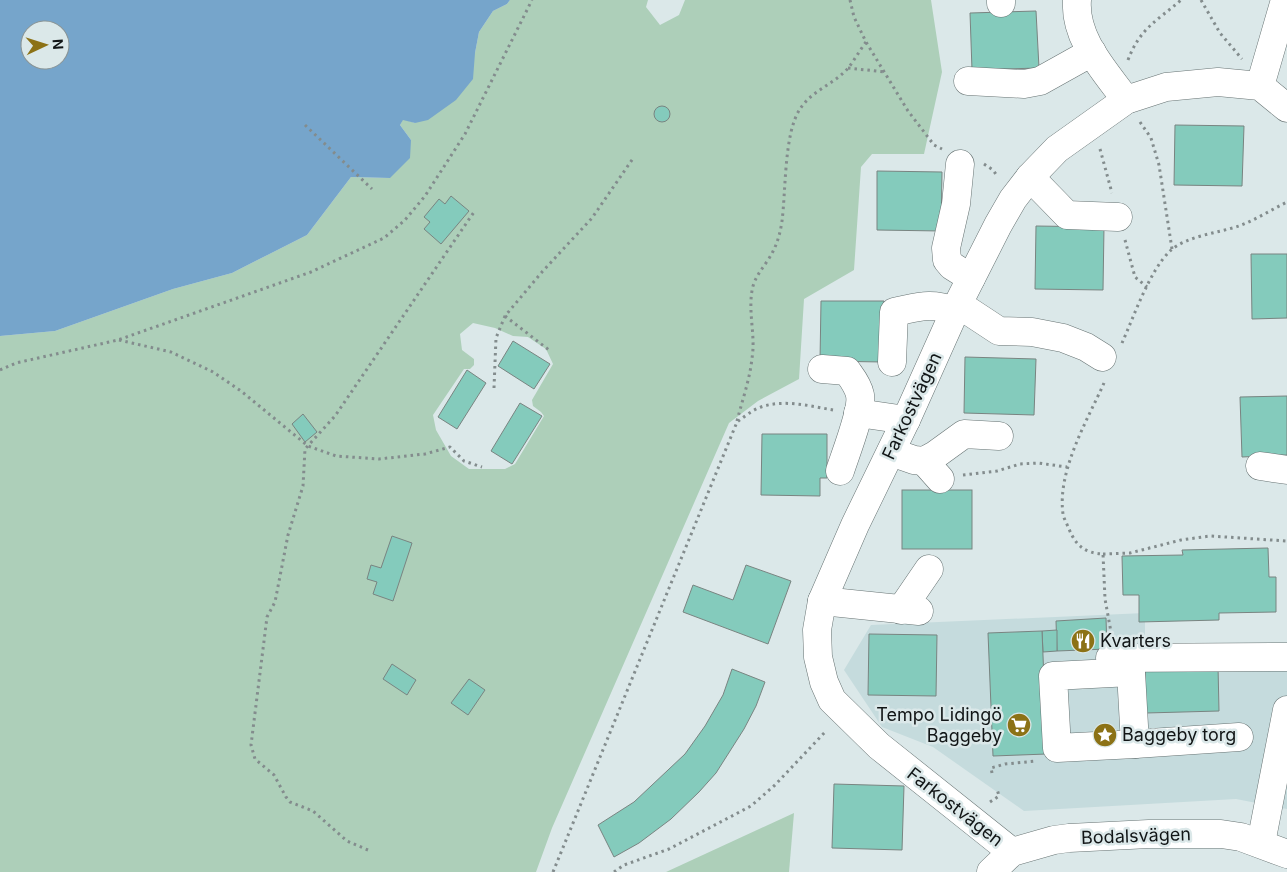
<svg xmlns="http://www.w3.org/2000/svg" width="1287" height="872" font-family="Inter,sans-serif">
<style>
.built{fill:#c5dbdd}
.green{fill:#adcfb9;fill-rule:evenodd}
.water{fill:#76a5cb;fill-rule:evenodd}
.building{fill:#84cbbc;stroke:#798481}
.lines{fill:none;stroke-linecap:round;stroke-linejoin:round}
.minor-casing{stroke:#677373;stroke-width:29}
.path{stroke:#838c8d;stroke-width:3;stroke-dasharray:2.5 4;stroke-linecap:butt}
.minor{stroke:#fff;stroke-width:28}
.labels{text-anchor:middle;stroke-width:5;stroke-linejoin:round;paint-order:stroke}
.street-label{font-size:18px;fill:#111516;stroke:#dbe8e9}
.poi-label{font-size:18px;fill:#111516;stroke:#dbe8e9;text-anchor:start}
</style>
<rect width="100%" height="100%" fill="#dbe8e9"/>
<!-- built -->
<path class="built" d="M 1145,613 L 1145,662 L 1287,663 L 1287,809 L 1236,799 L 1024,811 L 933,747 L 882,727 L 844,670 L 871,625 Z"/>
<!-- green -->
<g class="green">
<path d="M 510,0 L 648,0 L 646,7 L 660,25 L 679,15 L 685,0 L 931,0 L 942,72 L 924,154 L 872,154 L 861,167 L 854,270 L 804,299 L 799,379 L 758,401 L 729,423 L 552,828 L 536,872 L 0,872 L 0,336 L 55,331 L 173,289 L 232,273 L 307,235 L 351,177 L 389,178 L 411,140 L 400,125 L 403,119 L 415,123 L 475,53 L 479,32 L 493,11 L 507,4 ZM 473,323 L 495,328 L 513,336 L 528,337 L 546,349 L 553,364 L 532,400 L 533,406 L 541,412 L 544,416 L 515,464 L 505,469 L 469,469 L 451,456 L 436,430 L 433,415 L 464,369 L 470,369 L 474,365 L 474,359 L 462,350 L 460,334 Z"/>
<path d="M 794,813 L 789,872 L 666,872 Z"/>
</g>
<!-- water -->
<path class="water" d="M 0,0 L 510,0 L 507,4 L 493,11 L 479,32 L 475,53 L 473,79 L 456,100 L 428,120 L 415,123 L 403,120 L 400,125 L 411,140 L 410,158 L 390,178 L 351,177 L 307,235 L 232,273 L 173,289 L 55,331 L 0,336 ZM 30,30 L 60,30 L 60,60 L 30,60 Z"/>
<!-- building -->
<g class="building">
<path d="M 1036,11 L 1039,68 L 972,70 L 970,13 Z"/>
<circle cx="662" cy="114" r="8"/>
<path d="M 1175,125 L 1244,126 L 1242,186 L 1174,185 Z"/>
<path d="M 877,171 L 942,172 L 941,231 L 877,230 Z"/>
<path d="M 451,196 L 469,211 L 441,244 L 424,229 L 430,222 L 424,217 L 439,199 L 445,204 Z"/>
<path d="M 1036,226 L 1104,227 L 1103,290 L 1035,289 Z"/>
<path d="M 1251,254 L 1287,254 L 1287,318 L 1252,319 Z"/>
<path d="M 821,301 L 884,301 L 883,362 L 820,361 Z"/>
<path d="M 513,341 L 550,364 L 534,389 L 498,366 Z"/>
<path d="M 965,357 L 1036,359 L 1034,415 L 964,413 Z"/>
<path d="M 467,370 L 486,383 L 457,429 L 438,417 Z"/>
<path d="M 1287,396 L 1287,455 L 1242,457 L 1240,397 Z"/>
<path d="M 520,403 L 542,416 L 512,464 L 491,451 Z"/>
<path d="M 303,414 L 317,432 L 305,442 L 292,424 Z"/>
<path d="M 762,434 L 827,434 L 827,478 L 820,478 L 820,496 L 761,495 Z"/>
<rect x="902" y="490" width="70" height="59"/>
<path d="M 392,536 L 412,543 L 393,601 L 373,594 L 377,582 L 367,579 L 371,565 L 381,568 Z"/>
<path d="M 1268,548 L 1269,577 L 1276,577 L 1276,612 L 1219,613 L 1219,620 L 1139,622 L 1139,595 L 1123,595 L 1122,556 L 1183,555 L 1182,550 Z"/>
<path d="M 746,565 L 791,581 L 768,644 L 683,612 L 693,585 L 733,600 Z"/>
<path d="M 1106,618 L 1107,649 L 1057,651 L 1056,621 Z"/>
<path d="M 1057,630 L 1057,651 L 1043,652 L 1042,631 Z"/>
<path d="M 1042,631 L 1047,754 L 993,756 L 988,633 Z"/>
<path d="M 869,634 L 937,635 L 936,696 L 868,695 Z"/>
<path d="M 392,664 L 416,680 L 407,695 L 383,679 Z"/>
<path d="M 1218,666 L 1219,711 L 1146,713 L 1145,668 Z"/>
<path d="M 732,669 L 765,682 L 756,706 L 744,729 L 716,773 L 699,792 L 671,819 L 639,843 L 614,857 L 598,825 L 634,802 L 685,754 L 705,726 L 723,695 Z"/>
<path d="M 469,679 L 485,690 L 468,715 L 451,703 Z"/>
<path d="M 834,784 L 904,786 L 902,850 L 832,848 Z"/>
</g>
<g class="lines">
<!-- minor casing -->
<g class="minor-casing">
<g id="minor">
<path d="M 1077,0 C 1074,39 1105,71 1126,100"/>
<path d="M 1001,3 L 1001,0"/>
<path d="M 968,81 L 1024,84 L 1040,81 L 1092,52"/>
<path d="M 1260,86 L 1285,0"/>
<path d="M 960,164 L 956,204 L 946,248 L 947,260 L 952,266 L 971,278"/>
<path d="M 1030,177 L 1067,215 L 1118,217"/>
<path d="M 958,304 L 999,331 L 1032,332 L 1063,338 L 1086,347 L 1102,357"/>
<path d="M 892,362 L 894,312 C 919,307 930,302 955,311"/>
<path d="M 822,369 L 847,371 C 852,378 858,385 860,395 C 863,410 845,455 840,471"/>
<path d="M 858,413 L 906,420"/>
<path d="M 891,452 L 914,460 L 924,461 L 935,455 L 964,434 L 999,436"/>
<path d="M 924,461 L 940,479"/>
<path d="M 1260,466 L 1287,470"/>
<path d="M 822,601 L 919,611"/>
<path d="M 901,610 L 929,569"/>
<path d="M 1110,658 L 1287,657"/>
<path d="M 1131,672 L 1135,744 L 1057,748 L 1053,676 Z"/>
<path d="M 1135,744 L 1239,737"/>
<path d="M 1261,843 L 1287,710"/>
<path d="M 1012,852 L 879,746 L 832,700 L 824,682 L 818,657 L 817,630 L 822,601 L 855,525 L 906,420 L 958,304 L 998,225 L 1013,199 L 1030,177 L 1057,149 L 1126,100 L 1166,87 L 1218,82 L 1260,86 L 1287,108"/>
<path d="M 991,872 L 1012,852 L 1054,840 L 1069,838 L 1149,834 L 1221,834 L 1241,837 L 1287,854"/>
</g>
</g>
<!-- path -->
<g class="path">
<path d="M 850,0 L 854,17 L 866,42 L 908,111 L 934,145 L 942,149"/>
<path d="M 1201,0 L 1220,33 L 1242,59"/>
<path d="M 1128,60 C 1140,28 1157,21 1181,0"/>
<path d="M 848,68 L 885,72"/>
<path d="M 1140,122 L 1151,138 L 1159,165 L 1172,249"/>
<path d="M 305,125 L 372,189"/>
<path d="M 1100,149 L 1112,193"/>
<path d="M 984,164 L 993,170 L 998,177"/>
<path d="M 1125,240 L 1135,277 L 1147,287"/>
<path d="M 505,316 L 549,350"/>
<path d="M 119,340 L 171,352 L 213,372 L 241,391 L 308,446 L 336,456 L 379,459 L 425,454 L 450,447 L 464,461 L 482,467"/>
<path d="M 1122,343 C 1134,316 1150,270 1170,251 C 1186,236 1218,233 1239,226 C 1255,220 1271,210 1287,202"/>
<path d="M 0,370 L 16,363 L 118,340 L 311,272 L 384,238 L 405,220 L 425,196 L 465,134 L 532,0"/>
<path d="M 1104,383 C 1087,421 1057,471 1063,514 C 1064,519 1067,524 1069,529 C 1076,546 1085,553 1103,554 L 1105,599 L 1111,632"/>
<path d="M 494,388 L 496,338 L 505,316 L 542,272 L 592,218 L 634,157"/>
<path d="M 737,421 C 742,401 750,379 752,358 C 756,335 747,310 753,286 C 756,276 762,269 768,260 C 776,248 780,235 782,221 C 786,190 784,133 800,109 C 812,90 835,84 849,67 C 855,59 860,50 866,42"/>
<path d="M 963,475 L 997,471 L 1020,464 L 1038,463 L 1067,467"/>
<path d="M 1103,554 L 1130,553 L 1181,540 L 1210,536 L 1287,541"/>
<path d="M 992,773 L 991,768 L 1005,764 L 1036,761"/>
<path d="M 990,802 L 999,796 L 997,789"/>
<path d="M 368,850 L 347,841 L 313,811 L 290,802 L 286,797 L 274,775 L 255,759 L 251,745 L 267,617 L 275,602 L 288,535 L 303,486 L 305,449 L 335,416 L 474,212"/>
<path d="M 553,872 L 737,422 C 744,417 752,410 761,407 C 784,399 810,406 833,410"/>
<path d="M 614,872 L 624,865 L 669,849 L 751,806 L 775,785 L 826,731"/>
</g>
<!-- minor -->
<use href="#minor" class="minor"/>
</g>
<!-- icons -->
<defs>
<g id="restaurant-disc" transform="scale(1.25)"><circle r="9.5" fill="#8c7216" stroke="#dbe8e9"/><path d="M-5-6h1v4h1v-4h1v4h1v-4h1v5L-1.5 .5V6h-2V.5L-5-1ZM5-6V6H3V1.5H1.5Q1.5-4 5-6Z" fill="#fff"/></g>
<g id="supermarket-disc" transform="scale(1.25)"><circle r="9.5" fill="#8c7216" stroke="#dbe8e9"/><path d="M-6-5.5h2.5l.6 2H6L4.5 2H-2.5L-4.4-4H-6ZM-1.5 3.2a1.3 1.3 0 1 0 .1 0ZM3 3.2a1.3 1.3 0 1 0 .1 0Z" fill="#fff"/></g>
<g id="sight-disc" transform="scale(1.25)"><circle r="9.5" fill="#8c7216" stroke="#dbe8e9"/><path d="M0-6L1.8-2.2L6-1.7L2.9 1.2L3.7 5.4L0 3.3L-3.7 5.4L-2.9 1.2L-6-1.7L-1.8-2.2Z" fill="#fff"/></g>
</defs>
<g fill-rule="evenodd">
<use href="#restaurant-disc" x="1083" y="641"/>
<use href="#supermarket-disc" x="1019" y="725"/>
<use href="#sight-disc" x="1105" y="735"/>
</g>
<g class="labels">
<!-- street labels -->
<g class="street-label">
<text transform="translate(912 406) rotate(-65)" y="6">Farkostvägen</text>
<text transform="translate(955 807) rotate(38)" y="6">Farkostvägen</text>
<text transform="translate(1136 836) rotate(-2)" y="6">Bodalsvägen</text>
</g>
<!-- poi labels -->
<g class="poi-label">
<text x="1100" y="647">Kvarters</text>
<text x="1002" y="721" text-anchor="end">Tempo Lidingö<tspan x="1002" dy="21">Baggeby</tspan></text>
<text x="1122" y="741">Baggeby torg</text>
</g>
</g>
<!-- north arrow -->
<g transform="translate(45 45) rotate(86)"><circle r="24" fill="#dbe8e9" stroke="#8a9495"/>
<path d="M0-4L9 19L0 12L-9 19Z" fill="#8c7216"/>
<text y="-8" font-size="14" font-weight="bold" text-anchor="middle" fill="#111516">N</text>
</g>
</svg>
